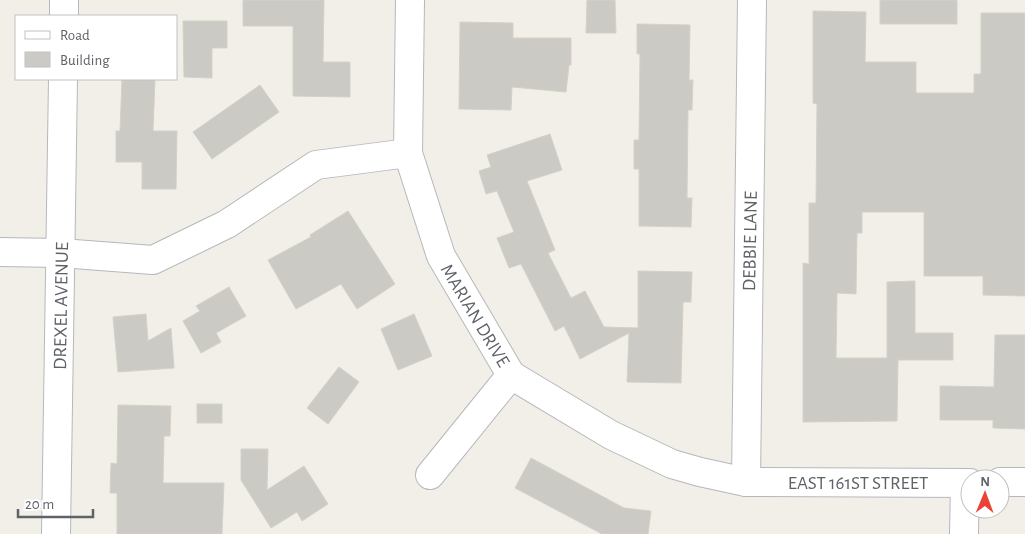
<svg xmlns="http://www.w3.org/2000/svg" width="1025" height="534" font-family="'Alegreya Sans',sans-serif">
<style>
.building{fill:#cccac5;stroke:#d6d1c6}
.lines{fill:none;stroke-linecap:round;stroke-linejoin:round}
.street-casing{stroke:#b5b8bc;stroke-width:30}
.street{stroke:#fff;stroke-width:28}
.labels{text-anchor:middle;stroke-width:4.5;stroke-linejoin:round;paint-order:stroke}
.street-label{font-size:19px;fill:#5f6368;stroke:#fff}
</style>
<rect width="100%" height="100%" fill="#f1efe8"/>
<!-- building -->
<g class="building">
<path d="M 243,0 L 324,0 L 323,62 L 350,62 L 350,97 L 293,96 L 293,26 L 243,26 Z"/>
<path d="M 587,0 L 615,0 L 616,33 L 586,33 Z"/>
<rect x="880" y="0" width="77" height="24"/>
<path d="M 813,11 L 866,12 L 865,62 L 916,62 L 916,93 L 974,93 L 974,74 L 981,74 L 981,13 L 1025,13 L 1025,296 L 983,295 L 983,276 L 924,276 L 924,212 L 862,212 L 862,233 L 857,233 L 856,294 L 837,293 L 836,358 L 887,358 L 887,282 L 915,281 L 915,333 L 953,333 L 953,360 L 898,360 L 897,421 L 803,422 L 803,263 L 809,264 L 809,203 L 816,203 L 817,104 L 813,103 Z"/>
<path d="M 183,21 L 227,21 L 227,48 L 212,48 L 212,78 L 184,77 Z"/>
<path d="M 460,22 L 513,23 L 513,38 L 571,38 L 571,65 L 569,65 L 566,92 L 512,87 L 511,110 L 459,109 Z"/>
<path d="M 637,24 L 690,25 L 689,80 L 693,80 L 692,110 L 688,110 L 687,198 L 692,198 L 691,227 L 639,226 L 639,169 L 634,169 L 634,140 L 639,140 L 640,54 L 637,54 Z"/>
<path d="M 122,79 L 155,79 L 153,131 L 177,131 L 176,189 L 142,189 L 142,162 L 116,162 L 116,131 L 120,131 Z"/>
<path d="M 260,85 L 279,112 L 212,159 L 193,132 Z"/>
<path d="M 550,134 L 562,170 L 527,181 L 555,250 L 548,253 L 571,298 L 585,291 L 604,327 L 638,328 L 638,271 L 692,272 L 691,302 L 683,302 L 681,383 L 627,382 L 629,333 L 580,359 L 564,326 L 555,331 L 521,264 L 509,268 L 497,238 L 514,232 L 497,191 L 486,194 L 479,171 L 491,167 L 487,155 Z"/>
<path d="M 348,211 L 395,284 L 357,309 L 341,284 L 296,309 L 268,260 L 311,237 L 310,235 Z"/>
<path d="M 229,287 L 246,316 L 216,333 L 221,342 L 201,353 L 183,321 L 200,311 L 196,306 Z"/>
<path d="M 146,314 L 148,341 L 171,328 L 174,368 L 118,372 L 113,317 Z"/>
<path d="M 414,314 L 432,356 L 398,370 L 381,329 Z"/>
<path d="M 995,335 L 1025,335 L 1025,429 L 993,428 L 993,420 L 940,420 L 940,386 L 994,387 Z"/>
<path d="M 339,367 L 359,382 L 328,424 L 307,408 Z"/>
<rect x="197" y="404" width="25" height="19"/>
<path d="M 118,405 L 171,406 L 170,436 L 164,436 L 163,483 L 224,483 L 222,534 L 117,534 L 117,493 L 110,493 L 111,463 L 117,464 Z"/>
<path d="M 241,449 L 268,449 L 267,490 L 304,466 L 328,504 L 302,521 L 297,512 L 271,528 L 241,480 Z"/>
<path d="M 531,458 L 624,508 L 651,511 L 648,534 L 602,534 L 515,488 Z"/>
</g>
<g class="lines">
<!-- street casing -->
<g class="street-casing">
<g id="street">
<path d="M 410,0 L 408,153 L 441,256 L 511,375 L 611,435 L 672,464 L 700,472 L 746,482 L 970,483"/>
<path d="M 64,16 L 64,0"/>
<path d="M 0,252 L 61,253 L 153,260 L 227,224 L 316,165 L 408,153"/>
<path d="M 430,475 L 511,375"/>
<path d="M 746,482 L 752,0"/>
<path d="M 1000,482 L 1025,482"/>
<path d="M 56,534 L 63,79"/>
<path d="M 964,534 L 965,483"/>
</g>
</g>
<!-- street -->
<use href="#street" class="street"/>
</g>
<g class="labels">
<!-- street labels -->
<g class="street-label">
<text transform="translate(749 241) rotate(-89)" y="7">DEBBIE LANE</text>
<text transform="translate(60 306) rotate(-89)" y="7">DREXEL AVENUE</text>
<text transform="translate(476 315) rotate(59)" y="7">MARIAN DRIVE</text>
<text x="858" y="489">EAST 161ST STREET</text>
</g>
</g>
<!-- legend -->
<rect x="15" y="15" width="162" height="65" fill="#ffffff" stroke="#bfc1c3"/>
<rect x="25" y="31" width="25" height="8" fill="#ffffff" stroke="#bfc1c3"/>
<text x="60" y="40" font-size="15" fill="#5f6368">Road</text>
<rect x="25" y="52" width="25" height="15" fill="#cccac5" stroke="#bfc1c3"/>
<text x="60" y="65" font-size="15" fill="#5f6368">Building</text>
<!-- north arrow -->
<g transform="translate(985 494) rotate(1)"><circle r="24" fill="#ffffff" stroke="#bfc1c3"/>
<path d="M0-4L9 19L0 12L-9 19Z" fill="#ea4335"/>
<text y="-8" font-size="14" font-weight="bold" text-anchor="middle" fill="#5f6368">N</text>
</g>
<!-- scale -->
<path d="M18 509v8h75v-8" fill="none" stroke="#5f6368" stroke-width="2.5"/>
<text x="25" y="509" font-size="15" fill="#5f6368" stroke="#ffffff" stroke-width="4" paint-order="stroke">20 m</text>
</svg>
